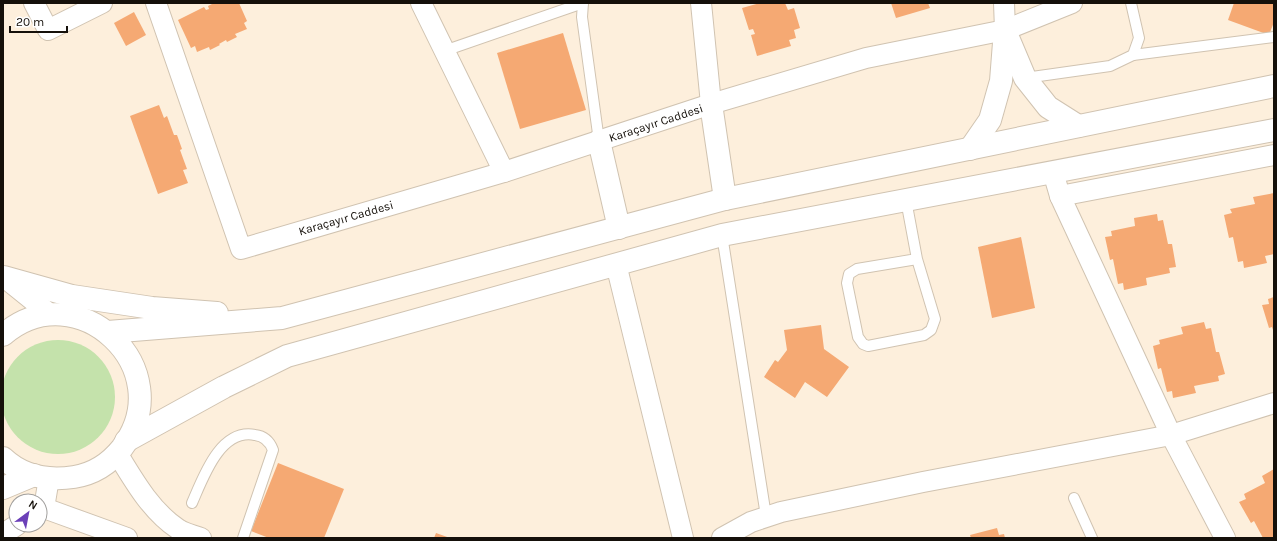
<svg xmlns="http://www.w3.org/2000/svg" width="1277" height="541" font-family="Karla,sans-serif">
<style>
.green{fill:#c4e2ab}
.building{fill:#f5a973}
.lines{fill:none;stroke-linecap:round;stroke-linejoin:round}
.service-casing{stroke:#d0c3b1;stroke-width:12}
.minor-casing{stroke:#d0c3b1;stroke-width:22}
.tertiary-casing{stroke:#d0c3b1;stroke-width:24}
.service{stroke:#fff;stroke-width:10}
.minor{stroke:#fff;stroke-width:20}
.tertiary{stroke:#fff;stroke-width:22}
.labels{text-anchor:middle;stroke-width:4;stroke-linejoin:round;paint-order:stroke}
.street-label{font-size:12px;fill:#15100a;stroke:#fff}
</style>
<rect width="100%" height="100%" fill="#fdefdc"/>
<!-- green -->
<circle class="green" cx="58" cy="397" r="57"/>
<!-- building -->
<g class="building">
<path d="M 214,3 L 239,3 L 247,21 L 244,23 L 247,29 L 235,34 L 237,37 L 227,42 L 226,40 L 219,44 L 220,45 L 210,50 L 209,47 L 197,52 L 195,46 L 191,48 L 178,20 L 204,7 L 206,10 L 209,9 L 208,6 Z"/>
<path d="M 760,3 L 785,3 L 788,10 L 794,8 L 800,28 L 794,30 L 796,38 L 789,40 L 791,46 L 757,56 L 751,35 L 755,34 L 753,29 L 749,30 L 742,8 Z"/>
<path d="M 891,3 L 928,3 L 930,8 L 896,18 Z"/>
<path d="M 1234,3 L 1274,3 L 1274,22 L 1269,35 L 1228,20 Z"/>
<path d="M 134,12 L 146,35 L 126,46 L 114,23 Z"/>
<path d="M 563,33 L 586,110 L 520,129 L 497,53 Z"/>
<path d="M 159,105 L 164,118 L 167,116 L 174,135 L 177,135 L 182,149 L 180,150 L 187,169 L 183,170 L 188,183 L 158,194 L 130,116 Z"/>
<path d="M 1274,193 L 1274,254 L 1265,256 L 1267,263 L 1244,268 L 1243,261 L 1238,262 L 1233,237 L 1229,238 L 1224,215 L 1232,213 L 1230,209 L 1255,204 L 1253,197 Z"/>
<path d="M 1157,214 L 1158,221 L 1163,220 L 1168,244 L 1172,244 L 1176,267 L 1169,268 L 1170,273 L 1146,278 L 1147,285 L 1124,290 L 1123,283 L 1118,284 L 1113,259 L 1110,260 L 1105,237 L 1112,236 L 1111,231 L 1135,226 L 1134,218 Z"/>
<path d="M 1021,237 L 1035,308 L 992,318 L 978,247 Z"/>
<path d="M 1274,297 L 1274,333 L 1272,327 L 1269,328 L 1262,305 L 1269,304 L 1268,299 Z"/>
<path d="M 1204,322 L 1206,329 L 1211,328 L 1216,352 L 1219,352 L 1225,374 L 1218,376 L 1219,381 L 1194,386 L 1196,393 L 1173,398 L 1172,391 L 1167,392 L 1161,368 L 1158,369 L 1153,346 L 1160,344 L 1159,340 L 1183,334 L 1181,327 Z"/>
<path d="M 821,325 L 824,349 L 849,367 L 827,397 L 805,382 L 795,398 L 764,377 L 775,360 L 778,362 L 787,350 L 784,330 Z"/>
<path d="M 278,463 L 344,489 L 324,538 L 269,538 L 251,531 Z"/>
<path d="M 1274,469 L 1274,538 L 1263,538 L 1254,521 L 1251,523 L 1239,502 L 1246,499 L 1244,494 L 1265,483 L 1262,476 Z"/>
<path d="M 997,528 L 999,535 L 1004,534 L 1005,538 L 971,538 L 970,535 Z"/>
<path d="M 436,533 L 450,538 L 434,538 Z"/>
</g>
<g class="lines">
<!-- service casing -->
<g class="service-casing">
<g id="service">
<path d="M 583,3 L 582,17 L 599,141"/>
<path d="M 444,51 L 583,3"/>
<path d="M 1133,55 L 1274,37"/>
<path d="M 1025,78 L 1110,66 L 1133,55 L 1139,38 L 1131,3"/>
<path d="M 906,200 L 917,259 L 935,319 L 931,330 L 924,335 L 868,346 L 863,344 L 858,337 L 847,283 L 849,274 L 857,269 L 917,259"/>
<path d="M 722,235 L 766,516"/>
<path d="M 1074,498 L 1092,538"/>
<path d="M 192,503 C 203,478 220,428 255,435 C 264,436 270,442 273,450 L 243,538"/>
</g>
</g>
<!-- minor casing -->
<g class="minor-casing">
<g id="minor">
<path d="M 34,3 L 48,30 L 102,3"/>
<path d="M 156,3 L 241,249 L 504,172 L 711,104 L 866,58 L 1005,30 L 1072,3"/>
<path d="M 421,3 L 504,172"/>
<path d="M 701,3 L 711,104"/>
<path d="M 1004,3 L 1005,30"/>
<path d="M 1053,172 L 1060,196 L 1171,435 L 1225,538"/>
<path d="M 1060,196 L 1274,155"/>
<path d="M 616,264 L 683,538"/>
<path d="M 4,277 L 51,315"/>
<path d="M 117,453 C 134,481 151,511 178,529 C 185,534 194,535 201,538"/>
<path d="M 44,508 L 127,538"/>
<path d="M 40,511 L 44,508 L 49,478"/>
<path d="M 3,534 L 17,525"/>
<path d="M 722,538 L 751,522 L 781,512 L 923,482 L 1171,435 L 1274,403"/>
</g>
</g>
<!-- tertiary casing -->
<g class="tertiary-casing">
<g id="tertiary">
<path d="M 1006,33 L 1025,78 L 1048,107 L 1078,126"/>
<path d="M 711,104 L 725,199"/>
<path d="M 599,141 L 619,228"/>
<path d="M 970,149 L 990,120 L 1001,81 L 1005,30"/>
<path d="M 4,277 L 72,296 L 152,308 L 217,313"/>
<path d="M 108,332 L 282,318 L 725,199 L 1274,86"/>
<path d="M 3,335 C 77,271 182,369 122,448 C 110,463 93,474 74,477 C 48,481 22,476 3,458"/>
<path d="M 126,441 L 224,387 L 287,356 L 722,235 L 1274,130"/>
<path d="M 3,488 L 34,475"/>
</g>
</g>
<!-- service -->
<use href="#service" class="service"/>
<!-- minor -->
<use href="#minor" class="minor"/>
<!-- tertiary -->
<use href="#tertiary" class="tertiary"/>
</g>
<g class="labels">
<!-- street labels -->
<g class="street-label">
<text transform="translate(656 123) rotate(-18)" y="4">Karaçayır Caddesi</text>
<text transform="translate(346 218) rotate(-16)" y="4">Karaçayır Caddesi</text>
</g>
</g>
<!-- border -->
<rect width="1277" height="541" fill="none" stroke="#15100a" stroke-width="8"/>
<!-- north arrow -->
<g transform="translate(28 513) rotate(32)"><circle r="19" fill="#ffffff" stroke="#a19f9d"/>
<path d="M0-3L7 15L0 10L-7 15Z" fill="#6b40b8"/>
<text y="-6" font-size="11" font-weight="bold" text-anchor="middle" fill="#15100a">N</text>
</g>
<!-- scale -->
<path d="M10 26v6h57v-6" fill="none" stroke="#15100a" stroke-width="2"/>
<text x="16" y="26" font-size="12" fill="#15100a" stroke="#ffffff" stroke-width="3" paint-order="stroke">20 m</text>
</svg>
